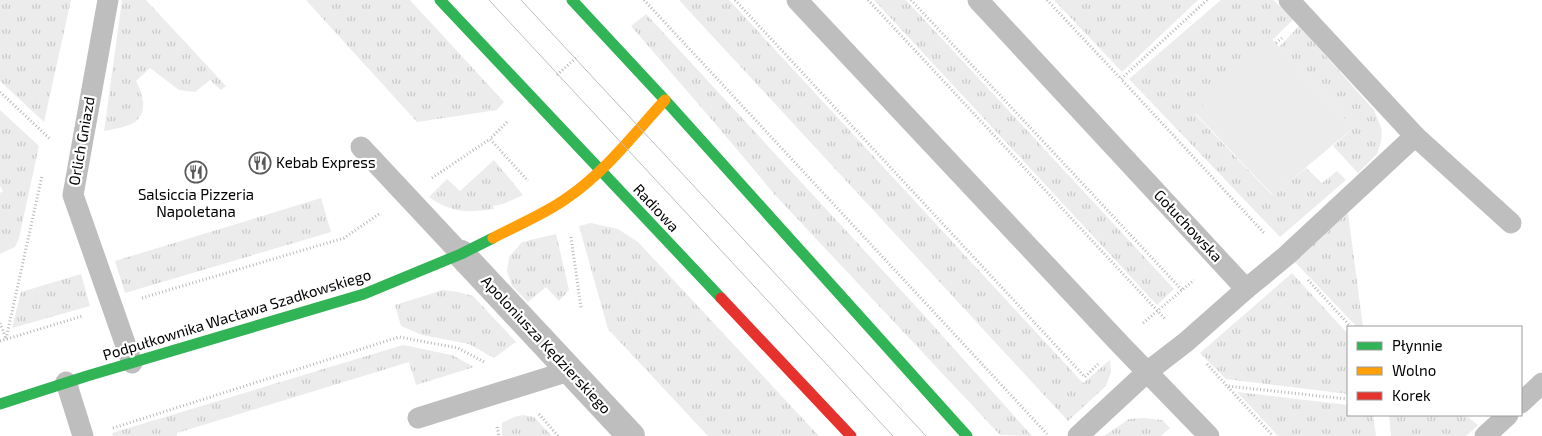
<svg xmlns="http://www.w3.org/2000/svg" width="1542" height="436" font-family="'Exo 2',sans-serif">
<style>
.grass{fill:url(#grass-tufts)}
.park{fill:#ececec}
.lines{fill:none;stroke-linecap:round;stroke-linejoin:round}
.path{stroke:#b9b9b9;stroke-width:3;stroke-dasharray:1 2.5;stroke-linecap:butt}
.lane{stroke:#bebebe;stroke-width:21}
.street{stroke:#bebebe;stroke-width:28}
.fast{stroke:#30b455;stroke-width:11}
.slow{stroke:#ff9f0a;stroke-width:11}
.jam{stroke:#e5322d;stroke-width:11}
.tram{stroke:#bebebe;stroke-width:1}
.labels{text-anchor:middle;stroke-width:4.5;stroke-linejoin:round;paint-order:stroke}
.street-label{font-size:15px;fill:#000;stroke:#fff}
.poi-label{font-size:15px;fill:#000;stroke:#fff;text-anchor:start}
</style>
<defs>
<pattern id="grass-tufts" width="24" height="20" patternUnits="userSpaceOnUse" patternTransform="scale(1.25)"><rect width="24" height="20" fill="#ececec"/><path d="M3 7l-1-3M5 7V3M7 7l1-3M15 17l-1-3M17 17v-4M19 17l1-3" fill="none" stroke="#c9c9c9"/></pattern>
</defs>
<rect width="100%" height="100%" fill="#fff"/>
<!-- grass -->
<g class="grass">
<path d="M 0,0 L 71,0 L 44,122 L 0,81 Z"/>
<path d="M 122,0 L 146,0 L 226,86 L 221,90 L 210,80 L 195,92 L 179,90 L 150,68 L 136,81 C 142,93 149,112 135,122 C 127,127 114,129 104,131 Z"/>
<path d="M 306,0 L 410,0 L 504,102 L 497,110 L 417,122 Z"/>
<path d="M 679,0 L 729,0 L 1083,383 L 1110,360 L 1111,372 L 1106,386 L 1068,421 Z"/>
<path d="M 874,0 L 906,0 L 1174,289 L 1157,305 Z"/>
<path d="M 1054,0 L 1198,0 L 1122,72 Z"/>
<path d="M 1221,0 L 1273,0 L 1294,19 L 1195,114 L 1272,195 L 1306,168 L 1322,183 L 1337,171 L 1346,180 L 1280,237 L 1129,79 Z"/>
<path d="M 646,14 L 922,313 L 1032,436 L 1000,435 L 775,195 L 724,134 L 631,26 Z"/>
<path d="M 1299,26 L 1374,110 L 1382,130 L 1381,142 L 1377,154 L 1358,173 L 1333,146 L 1353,128 L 1279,47 Z"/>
<path d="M 0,110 L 39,146 L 19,238 L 15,247 L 0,254 L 0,193 L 3,191 L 0,186 Z"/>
<path d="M 494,160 L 523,195 L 503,204 L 493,206 L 494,209 C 467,213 452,213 429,197 L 447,179 L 460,191 Z"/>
<path d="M 321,198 L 331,232 L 125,293 L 115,261 Z"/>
<path d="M 1348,213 L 1363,327 L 1357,327 L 1294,261 Z"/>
<path d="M 591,223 L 618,229 L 638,242 L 819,436 L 708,436 L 608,329 L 579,226 Z"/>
<path d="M 556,234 L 569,290 L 559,301 L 546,287 L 528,302 L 512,286 L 507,271 L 509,257 L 522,242 Z"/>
<path d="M 1292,273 L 1348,334 L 1348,394 L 1226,379 L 1200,353 Z"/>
<path d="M 81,274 L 90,306 L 12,328 L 21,292 Z"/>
<path d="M 443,290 L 458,292 L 473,296 L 516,342 L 494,358 L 469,344 L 422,335 L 401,326 L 395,305 Z"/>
<path d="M 403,345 L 452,355 L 474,367 L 416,385 L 409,362 L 177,433 L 177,436 L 113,436 L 112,433 Z"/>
<path d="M 1237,392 L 1348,405 L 1348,415 L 1373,415 L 1376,436 L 1278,436 Z"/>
<path d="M 523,415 L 534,417 L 552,436 L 502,436 L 502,423 L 514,417 Z"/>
<path d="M 1389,415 L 1450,415 L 1468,417 L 1478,425 L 1466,436 L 1391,436 Z"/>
<path d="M 1143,418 L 1162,420 L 1170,428 L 1161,436 L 1104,436 L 1129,419 Z"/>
</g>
<!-- park -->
<path class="park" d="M 1272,39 L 1353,128 L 1273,195 L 1195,113 Z"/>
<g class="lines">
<!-- path -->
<g class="path">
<path d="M 644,0 L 1047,434"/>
<path d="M 735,0 L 1085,377 L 1098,364"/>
<path d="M 868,0 L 1165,319"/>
<path d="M 911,0 L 1182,290"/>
<path d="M 1047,0 L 1121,79"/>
<path d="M 1207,0 L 1121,79 L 1264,233"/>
<path d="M 1276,43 L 1282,38"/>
<path d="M 557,75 L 578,56"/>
<path d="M 0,92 L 50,139"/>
<path d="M 507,122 L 490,139 L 528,181"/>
<path d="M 432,178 L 490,139"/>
<path d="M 571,237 L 581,308"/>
<path d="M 1308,280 L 1351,327"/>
<path d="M 142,298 L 344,238 L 379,214"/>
<path d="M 0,323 L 6,339 L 42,176"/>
<path d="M 1143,323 L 1194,280"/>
<path d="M 0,341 L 83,316"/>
<path d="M 1207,364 L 1227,386 L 1348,399"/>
<path d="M 1228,387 L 1273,436"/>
<path d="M 539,414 L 558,436"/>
<path d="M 497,427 L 499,436"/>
<path d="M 113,428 L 399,337 L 458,348 L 486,363"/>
</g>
<!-- lane -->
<g class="lane">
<path d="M 108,0 L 73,195 L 132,363"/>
<path d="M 797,0 L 1120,344 L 1209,436"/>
<path d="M 978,0 L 1246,289 L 1186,342 L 1147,372 L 1078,436"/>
<path d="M 1415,136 L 1511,223"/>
<path d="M 361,147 L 461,254"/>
<path d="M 1246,289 L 1286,256 L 1415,136 L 1289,0"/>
<path d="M 66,382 L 83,436"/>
<path d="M 1521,403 L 1542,383"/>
<path d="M 418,418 L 569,371"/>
<path d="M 1485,436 L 1508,415"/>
</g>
<!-- street -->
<path class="street" d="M 461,254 L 631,436"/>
<!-- fast -->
<g class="fast">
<path d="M 440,0 L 721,298"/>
<path d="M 572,0 L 665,100 L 967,436"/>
<path d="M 0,404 L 87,376 L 364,294 L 461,254 L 493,238"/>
</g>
<!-- slow -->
<path class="slow" d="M 493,238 C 517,225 545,214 567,198 C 605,172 634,134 665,100"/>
<!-- jam -->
<path class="jam" d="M 721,298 L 851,436"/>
<!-- tram -->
<g class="tram">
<path d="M 489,0 L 893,436"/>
<path d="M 521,0 L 926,436"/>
</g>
</g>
<!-- icons -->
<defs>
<g id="restaurant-ring" transform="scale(1.125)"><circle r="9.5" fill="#fff" stroke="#595959" stroke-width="1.5"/><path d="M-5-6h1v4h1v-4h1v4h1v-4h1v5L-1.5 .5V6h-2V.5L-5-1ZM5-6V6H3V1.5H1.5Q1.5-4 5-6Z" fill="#595959"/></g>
</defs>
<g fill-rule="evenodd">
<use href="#restaurant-ring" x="260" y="163"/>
<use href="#restaurant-ring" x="196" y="172"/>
</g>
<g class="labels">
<!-- street labels -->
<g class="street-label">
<text transform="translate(82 141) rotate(-80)" y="5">Orlich Gniazd</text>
<text transform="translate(656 208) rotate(47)" y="5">Radiowa</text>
<text transform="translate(1188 226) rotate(47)" y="5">Gołuchowska</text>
<text transform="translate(237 315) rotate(-17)" y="5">Podpułkownika Wacława Szadkowskiego</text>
<text transform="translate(546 345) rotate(47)" y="5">Apoloniusza Kędzierskiego</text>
</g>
<!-- poi labels -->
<g class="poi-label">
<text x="276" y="168">Kebab Express</text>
<text x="196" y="200" text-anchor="middle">Salsiccia Pizzeria<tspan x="196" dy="17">Napoletana</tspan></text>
</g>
</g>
<!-- legend -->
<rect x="1347" y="326" width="175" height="90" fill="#ffffff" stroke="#999999"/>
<rect x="1357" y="342" width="25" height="8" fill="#30b455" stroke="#999999"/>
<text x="1392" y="351" font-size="15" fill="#000000">Płynnie</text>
<rect x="1357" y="367" width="25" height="8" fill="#ff9f0a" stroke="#999999"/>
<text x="1392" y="376" font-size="15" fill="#000000">Wolno</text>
<rect x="1357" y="392" width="25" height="8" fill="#e5322d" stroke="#999999"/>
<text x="1392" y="401" font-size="15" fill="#000000">Korek</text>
</svg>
